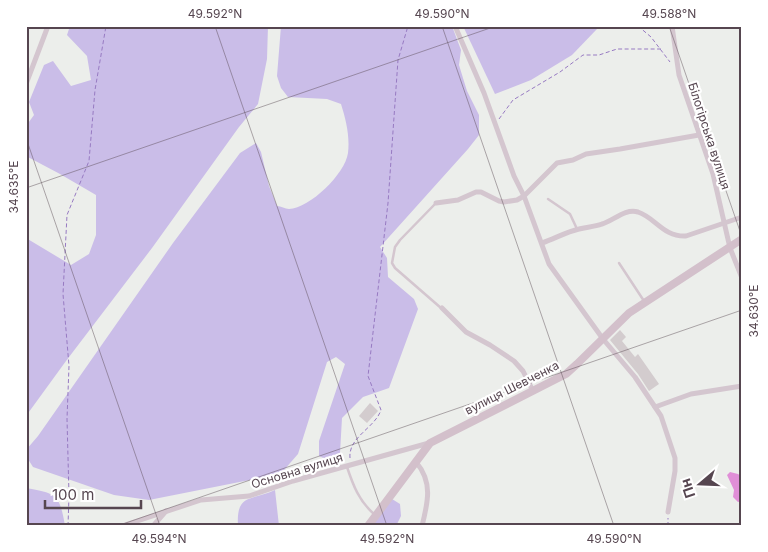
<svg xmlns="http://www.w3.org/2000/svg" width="768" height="552" font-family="Inter,sans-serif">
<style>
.green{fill:#cabde8}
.water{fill:#e08fd7}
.building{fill:#d3ccce}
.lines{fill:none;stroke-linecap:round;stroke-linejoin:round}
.path{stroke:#977ac2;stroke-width:1;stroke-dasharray:4 2.5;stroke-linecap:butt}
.lane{stroke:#d4c6cf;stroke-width:2.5}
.street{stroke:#d4c6cf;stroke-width:5}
.secondary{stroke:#d3c0cb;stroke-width:8}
.ticks{fill:none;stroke:#564650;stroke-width:1;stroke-opacity:0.45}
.labels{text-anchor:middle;stroke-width:4.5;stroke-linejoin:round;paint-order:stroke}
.street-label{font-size:12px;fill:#564650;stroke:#fff}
.neatline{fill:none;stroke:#564650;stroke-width:2}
.ticks-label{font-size:12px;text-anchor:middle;fill:#564650}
</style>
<rect width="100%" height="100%" fill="#eceeeb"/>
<!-- green -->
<g class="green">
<path d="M 70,26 L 268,26 L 267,59 L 258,104 L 239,127 L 152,248 L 66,361 L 26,416 L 26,238 L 71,265 L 89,254 L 96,235 L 96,195 L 60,174 L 26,156 L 26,126 L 34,115 L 29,102 L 44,65 L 53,61 L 71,86 L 91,80 L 87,56 L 67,35 Z"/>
<path d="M 281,26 L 452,26 L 461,50 L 459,65 L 467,91 L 479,115 L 479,135 L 468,149 L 380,247 L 387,258 L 388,277 L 414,299 L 418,309 L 389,388 L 363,397 L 342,418 L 340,453 L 328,460 L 319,456 L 319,441 L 345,364 L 336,357 L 327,362 L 298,454 L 284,470 L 265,477 L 149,500 L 114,495 L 33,467 L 26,456 L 26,450 L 38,436 L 173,243 L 240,153 L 256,143 L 261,152 L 269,186 L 277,206 C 281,206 285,209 289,209 C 310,208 345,174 348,153 C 350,136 346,120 341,104 L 327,99 L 288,97 L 281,88 L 277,76 Z"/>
<path d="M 463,26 L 596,26 L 597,29 L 572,55 L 531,80 L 495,94 Z"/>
<path d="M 26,488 C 57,493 60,496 65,526 L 26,526 Z"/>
<path d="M 275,490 L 279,526 L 238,526 C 236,493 251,501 275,490 Z"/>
<path d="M 392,499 L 400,504 L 401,516 L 396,526 L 372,526 Z"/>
</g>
<!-- water -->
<path class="water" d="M 730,472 L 738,474 L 742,477 L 742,501 L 738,502 L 733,497 L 734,490 L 727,475 Z"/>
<!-- building -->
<g class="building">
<path d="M 620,330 L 626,337 L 622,341 L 635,357 L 638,354 L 659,384 L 649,391 L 638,374 L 610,340 Z"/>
<path d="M 370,403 L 378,411 L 367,423 L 359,416 Z"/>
</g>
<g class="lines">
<!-- path -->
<g class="path">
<path d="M 638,26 L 651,37 L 670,62"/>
<path d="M 499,119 L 513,100 L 560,72 L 583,55 L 599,55 L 617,49 L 661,49"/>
<path d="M 350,458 C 348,437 375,428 381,410 L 368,376 L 388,203 L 398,60 L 408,26"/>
<path d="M 68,526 L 69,495 L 67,419 L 69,366 L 63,294 L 67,215 L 89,161 L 95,90 L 106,26"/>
<path d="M 668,526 L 668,518"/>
</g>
<!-- lane -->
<g class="lane">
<path d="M 548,199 L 570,214 L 577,229"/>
<path d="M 436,203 L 400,240 L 395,247 L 392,263 L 395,268 L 441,308"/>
<path d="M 619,263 L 644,301"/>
<path d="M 347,467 C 353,485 359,501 374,514"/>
</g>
<!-- street -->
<g class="street">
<path d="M 455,26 L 484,93 L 514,176 L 524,196 L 549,264 L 603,339 L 635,377 L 661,416 L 675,458 L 675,471 L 668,512"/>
<path d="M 672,26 L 679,75 L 713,174 L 730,248 L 742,278"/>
<path d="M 26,84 L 48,26"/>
<path d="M 436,203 L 458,200 L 476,192 L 481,192 L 499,201 L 504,202 L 517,200 L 524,196 L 557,163 L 573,160 L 586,154 L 620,149 L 699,135"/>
<path d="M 542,243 C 554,239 566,232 579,229 C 586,227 594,227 602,224 C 613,221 625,208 638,212 C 656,218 663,237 686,236 L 742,217"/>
<path d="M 442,308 L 466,332 L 490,345 L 514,361 L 523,371 L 533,391"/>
<path d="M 655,407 L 691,394 L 742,386"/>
<path d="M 416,462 C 433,482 428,502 422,526"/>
<path d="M 122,526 L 201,500 L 249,496 L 293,481 L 429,443"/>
<path d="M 153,526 L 166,511"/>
</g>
<!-- secondary -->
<path class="secondary" d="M 368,526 L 430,443 L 566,374 L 577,364 L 629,313 L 742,239"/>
</g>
<!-- ticks -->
<path class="ticks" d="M 215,26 L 387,526M 442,26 L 614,526M 669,26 L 742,237M 26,138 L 160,526M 26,188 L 496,26M 117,526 L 742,310"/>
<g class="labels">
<!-- street labels -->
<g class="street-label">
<text transform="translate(709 136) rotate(72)" y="4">Білогірська вулиця</text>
<text transform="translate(512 388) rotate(-27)" y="4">вулиця Шевченка</text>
<text transform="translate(297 471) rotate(-17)" y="4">Основна вулиця</text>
</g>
</g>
<!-- border -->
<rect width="768" height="552" fill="none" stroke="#ffffff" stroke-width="55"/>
<!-- north arrow -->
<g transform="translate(700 484) rotate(251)" stroke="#ffffff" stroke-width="4" paint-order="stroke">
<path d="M0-4L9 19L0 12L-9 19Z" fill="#564650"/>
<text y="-8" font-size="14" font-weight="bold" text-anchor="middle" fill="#564650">Пн</text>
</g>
<!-- scale -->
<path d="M45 500v8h96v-8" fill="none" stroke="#564650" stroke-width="2.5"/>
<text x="52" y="500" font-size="15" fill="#564650" stroke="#ffffff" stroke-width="4" paint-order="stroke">100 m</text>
<rect x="28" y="28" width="712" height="496" class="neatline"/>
<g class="ticks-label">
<text x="215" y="18">49.592°N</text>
<text x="442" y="18">49.590°N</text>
<text x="669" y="18">49.588°N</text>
<text transform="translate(14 187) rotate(-90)" y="4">34.635°E</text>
<text transform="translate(754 311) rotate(-90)" y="4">34.630°E</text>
<text x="159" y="543">49.594°N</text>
<text x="387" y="543">49.592°N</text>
<text x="614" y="543">49.590°N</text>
</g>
</svg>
